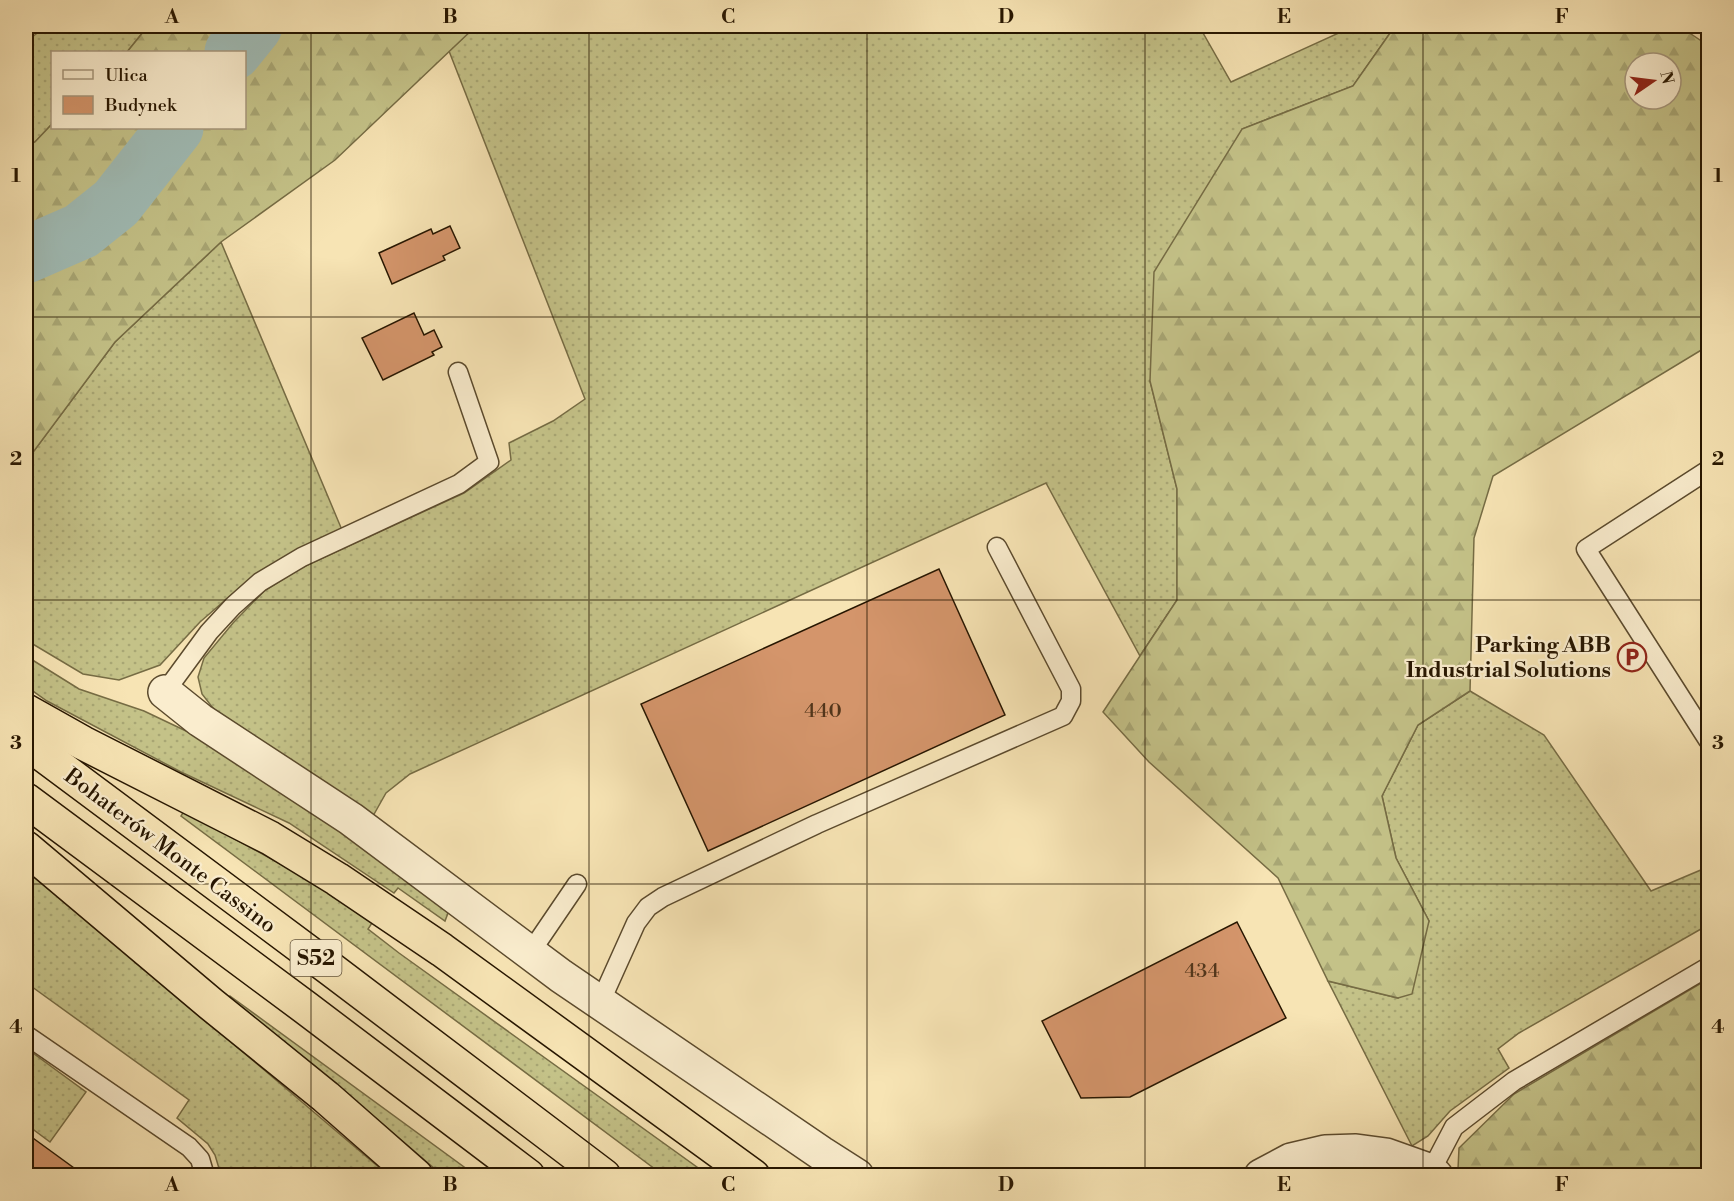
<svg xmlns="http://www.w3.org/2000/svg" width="1734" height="1201" font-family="'Libre Bodoni',serif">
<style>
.grass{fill:url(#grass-dots);stroke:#766c44;stroke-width:1.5}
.forest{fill:url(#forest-firs);stroke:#766c44;stroke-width:1.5;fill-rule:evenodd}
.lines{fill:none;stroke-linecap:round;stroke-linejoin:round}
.river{stroke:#a0bcb6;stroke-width:57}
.building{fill:#d4956b;stroke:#271600;stroke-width:1.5}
.lane-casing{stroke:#5b4a2d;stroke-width:21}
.street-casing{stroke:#5b4a2d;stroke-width:36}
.highway-casing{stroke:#271600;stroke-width:36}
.lane{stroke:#faedce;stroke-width:18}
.street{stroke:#faedce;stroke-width:33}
.highway{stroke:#f7e4b4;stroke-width:33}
.grid{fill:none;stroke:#271600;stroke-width:1.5;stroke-opacity:0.55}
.labels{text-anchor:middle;stroke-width:4.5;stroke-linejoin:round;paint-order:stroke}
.number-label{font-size:20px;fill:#52361b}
.shield{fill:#faedce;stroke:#66563e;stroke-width:1.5}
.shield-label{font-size:21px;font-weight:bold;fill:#271600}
.poi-label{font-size:22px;font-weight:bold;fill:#271600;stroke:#faedce;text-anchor:end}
.street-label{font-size:22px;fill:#271600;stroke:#faedce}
.neatline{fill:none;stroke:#271600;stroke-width:2}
.grid-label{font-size:20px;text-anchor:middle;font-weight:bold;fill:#271600}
</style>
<defs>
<pattern id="grass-dots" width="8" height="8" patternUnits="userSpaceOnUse" patternTransform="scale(1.5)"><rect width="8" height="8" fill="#c4c288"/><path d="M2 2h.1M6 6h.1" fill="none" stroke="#a8a674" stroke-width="1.8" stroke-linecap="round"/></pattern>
<pattern id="forest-firs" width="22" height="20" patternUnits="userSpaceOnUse" patternTransform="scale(1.5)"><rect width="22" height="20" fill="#c4c288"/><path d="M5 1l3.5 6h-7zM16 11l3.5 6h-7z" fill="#a8a674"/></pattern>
</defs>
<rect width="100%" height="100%" fill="#f7e4b4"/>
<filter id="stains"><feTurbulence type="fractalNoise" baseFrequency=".00333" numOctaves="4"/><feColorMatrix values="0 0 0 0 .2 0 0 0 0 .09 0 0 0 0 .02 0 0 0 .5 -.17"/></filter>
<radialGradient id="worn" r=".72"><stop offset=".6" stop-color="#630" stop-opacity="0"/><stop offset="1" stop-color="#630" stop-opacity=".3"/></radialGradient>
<!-- grass -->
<g class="grass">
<path d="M 46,26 L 148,26 L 127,52 L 52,52 L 52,124 L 35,142 L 26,146 L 26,42 Z"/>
<path d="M 476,26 L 1199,26 L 1231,82 L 1354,26 L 1395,26 L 1353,86 L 1242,129 L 1150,381 L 1177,489 L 1177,600 L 1140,656 L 1046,483 L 410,774 L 386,793 L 373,816 L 216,712 L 202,694 L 198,677 L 204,658 L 233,623 L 264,591 L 301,568 L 464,493 L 511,460 L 509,443 L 553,421 L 585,399 L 449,51 Z"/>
<path d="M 221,242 L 342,530 L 298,549 L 253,576 L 200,622 L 160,665 L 119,680 L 83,674 L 26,640 L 26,454 L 34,451 L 115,342 Z"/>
<path d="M 26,656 L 79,689 L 144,711 L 226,750 L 451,905 L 445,921 L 398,888 L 394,893 L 289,823 L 181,772 L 47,701 L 26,686 Z"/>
<path d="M 1470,691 L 1544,735 L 1651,891 L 1708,867 L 1708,925 L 1519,1033 L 1498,1049 L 1509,1068 L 1450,1111 L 1428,1136 L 1412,1146 L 1328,981 L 1398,998 L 1429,921 L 1396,858 L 1382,796 L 1418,725 Z"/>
<path d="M 184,811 L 306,878 L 372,923 L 368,929 L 399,953 L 708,1175 L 663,1175 L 181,816 Z"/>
<path d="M 26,868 L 388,1175 L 221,1175 L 215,1155 L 208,1144 L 177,1118 L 189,1100 L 28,984 L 26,987 Z"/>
<path d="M 230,996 L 475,1175 L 442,1175 L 371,1114 L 229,997 Z"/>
<path d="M 26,1048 L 86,1092 L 50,1142 L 26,1124 Z"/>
<path d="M 1326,1159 L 1415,1176 L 1280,1176 Z"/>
</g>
<!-- forest -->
<g class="forest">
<path d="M 148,26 L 227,26 L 207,52 L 127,52 Z"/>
<path d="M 286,26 L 476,26 L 335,160 L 221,242 L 115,342 L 34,451 L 26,454 L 26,277 L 77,261 L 133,213 L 202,128 L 244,128 L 245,76 Z"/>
<path d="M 1395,26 L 1679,26 L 1703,42 L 1708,41 L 1708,346 L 1493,476 L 1474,538 L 1470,691 L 1418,725 L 1382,796 L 1396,858 L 1429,921 L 1412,994 L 1398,998 L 1328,981 L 1278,878 L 1149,762 L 1103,712 L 1177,600 L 1177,489 L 1150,381 L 1154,272 L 1242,129 L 1353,86 ZM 1635,63 L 1671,63 L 1671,99 L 1635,99 Z"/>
<path d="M 52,124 L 52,128 L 151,128 L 109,184 L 47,225 L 26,235 L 26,146 L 35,142 Z"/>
<path d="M 1708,979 L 1708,1175 L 1462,1175 L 1458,1169 L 1459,1148 L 1514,1094 Z"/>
</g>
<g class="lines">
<!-- river -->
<g class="river">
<path d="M 233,52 L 254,26"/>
<path d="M 26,255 L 81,231 L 116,203 L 175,128"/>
</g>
</g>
<!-- building -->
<g class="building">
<path d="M 450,226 L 460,248 L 443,256 L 445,260 L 392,284 L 379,253 L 431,229 L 433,234 Z"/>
<path d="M 414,313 L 424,335 L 434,330 L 442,347 L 432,352 L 434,355 L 383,380 L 362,338 Z"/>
<path d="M 939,569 L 1005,715 L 708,851 L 641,704 Z"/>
<path d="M 1237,922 L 1286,1018 L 1130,1097 L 1081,1098 L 1042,1021 Z"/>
<path d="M 26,1133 L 85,1176 L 26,1176 Z"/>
</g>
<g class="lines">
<!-- lane casing -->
<g class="lane-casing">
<g id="lane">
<path d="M 1708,470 L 1586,549 L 1708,740"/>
<path d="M 165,692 L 209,632 L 233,606 L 260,582 L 302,557 L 459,484 L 489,462 L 458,372"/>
<path d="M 530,953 L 577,884"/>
<path d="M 600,1003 L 636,923 L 648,907 L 663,897 L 817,824 L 1063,716 L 1071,701 L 1071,689 L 997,547"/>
<path d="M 26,1035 L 189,1147 L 200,1159 L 205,1176"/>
<path d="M 1431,1171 L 1454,1127 L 1514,1081 L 1708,967"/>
</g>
</g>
<!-- street casing -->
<g class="street-casing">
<g id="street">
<path d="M 165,692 L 200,720 L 351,819 L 561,976 L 821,1153 L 857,1176"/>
<path d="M 1261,1176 L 1291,1160 L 1325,1152 L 1356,1151 L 1386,1155 L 1431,1171 L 1436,1176"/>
</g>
</g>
<!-- highway casing -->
<g class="highway-casing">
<g id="highway">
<path d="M 26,711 L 83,743 L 270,838 L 337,879 L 442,950 L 753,1176"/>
<path d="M 26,742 L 332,970 L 604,1176"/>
<path d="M 26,800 L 306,1008 L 528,1176"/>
<path d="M 26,848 L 211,1004 L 326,1097 L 416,1176"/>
</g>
</g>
<!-- lane -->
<use href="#lane" class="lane"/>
<!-- street -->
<use href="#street" class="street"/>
<!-- highway -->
<use href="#highway" class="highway"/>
</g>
<!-- grid -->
<path class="grid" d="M 311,26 L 311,1176M 589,26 L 589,1176M 867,26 L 867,1176M 1145,26 L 1145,1176M 1423,26 L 1423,1176M 26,317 L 1708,317M 26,600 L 1708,600M 26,884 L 1708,884"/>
<!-- icons -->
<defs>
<g id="parking-ring" transform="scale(1.5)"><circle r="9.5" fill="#faedce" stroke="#8f2418" stroke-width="1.5"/><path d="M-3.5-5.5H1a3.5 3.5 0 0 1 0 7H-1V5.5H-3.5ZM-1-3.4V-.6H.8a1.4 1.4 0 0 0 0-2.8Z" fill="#8f2418"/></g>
</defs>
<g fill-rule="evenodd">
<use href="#parking-ring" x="1632" y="657"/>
</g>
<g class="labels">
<!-- number labels -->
<g class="number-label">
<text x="823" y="717">440</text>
<text x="1202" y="977">434</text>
</g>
<!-- shield labels -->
<rect class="shield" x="290.5" y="940" width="51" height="36" rx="4.5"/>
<g class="shield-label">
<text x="316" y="965">S52</text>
</g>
<!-- poi labels -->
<g class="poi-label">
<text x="1611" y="652">Parking ABB<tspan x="1611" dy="25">Industrial Solutions</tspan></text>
</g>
<!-- street labels -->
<g class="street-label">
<text transform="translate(171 850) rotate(37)" y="8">Bohaterów Monte Cassino</text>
</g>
</g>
<!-- margin -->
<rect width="1734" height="1201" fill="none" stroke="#f7e4b4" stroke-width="66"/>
<!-- legend -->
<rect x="51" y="51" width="195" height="78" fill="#faedce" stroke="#a6977c" stroke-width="1.5"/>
<rect x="63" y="70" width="30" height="9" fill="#faedce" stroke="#a6977c" stroke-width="1.5"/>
<text x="105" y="81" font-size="18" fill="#271600">Ulica</text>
<rect x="63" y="96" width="30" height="18" fill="#d4956b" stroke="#a6977c" stroke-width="1.5"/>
<text x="105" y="111" font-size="18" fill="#271600">Budynek</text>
<!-- north arrow -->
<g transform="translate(1653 81) rotate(76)"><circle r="28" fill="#faedce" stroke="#a6977c" stroke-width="1.5"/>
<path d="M0-4.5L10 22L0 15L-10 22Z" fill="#8f2418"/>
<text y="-9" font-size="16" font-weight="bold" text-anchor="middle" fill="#271600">N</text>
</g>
<rect x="33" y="33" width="1668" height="1135" class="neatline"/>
<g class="grid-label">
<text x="172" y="23">A</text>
<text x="450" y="23">B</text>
<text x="728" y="23">C</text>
<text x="1006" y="23">D</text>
<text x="1284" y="23">E</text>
<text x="1562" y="23">F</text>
<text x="16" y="182">1</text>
<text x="1718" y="182">1</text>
<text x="16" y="465">2</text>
<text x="1718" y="465">2</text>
<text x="16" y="749">3</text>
<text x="1718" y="749">3</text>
<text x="16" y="1033">4</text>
<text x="1718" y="1033">4</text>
<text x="172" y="1191">A</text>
<text x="450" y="1191">B</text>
<text x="728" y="1191">C</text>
<text x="1006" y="1191">D</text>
<text x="1284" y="1191">E</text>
<text x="1562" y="1191">F</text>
</g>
<rect width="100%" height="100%" filter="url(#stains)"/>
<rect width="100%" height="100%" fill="url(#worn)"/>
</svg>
